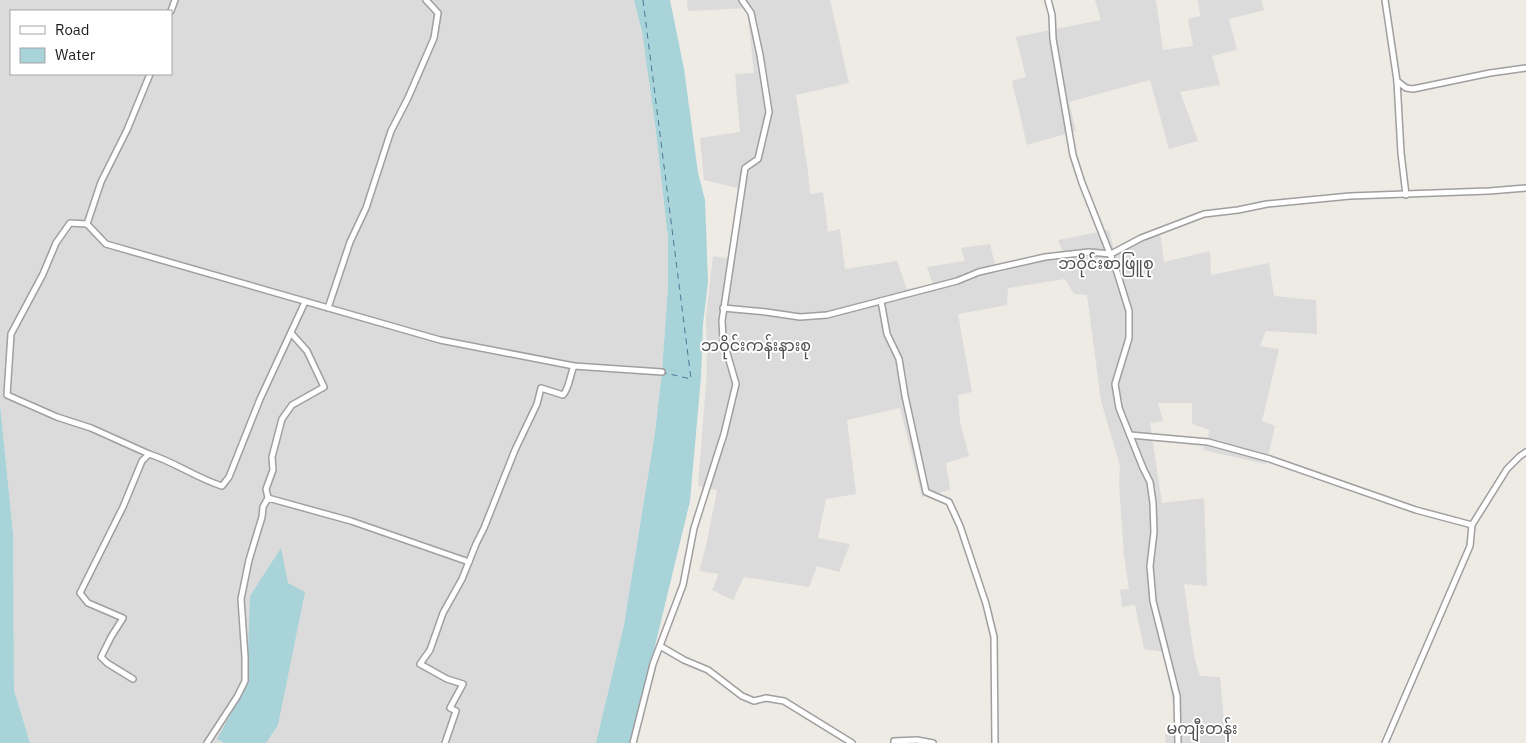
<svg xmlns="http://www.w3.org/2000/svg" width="1526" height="743" font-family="'IBM Plex Sans','Noto Sans Myanmar',sans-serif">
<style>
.residential{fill:#dcdbdb;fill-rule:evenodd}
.water{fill:#a7d3d9}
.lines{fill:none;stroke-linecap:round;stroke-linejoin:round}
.ferry{stroke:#4a7898;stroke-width:1;stroke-dasharray:6 5;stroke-linecap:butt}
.street-casing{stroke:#9f9f9f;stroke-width:8}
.street{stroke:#fff;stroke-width:5}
.labels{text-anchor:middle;stroke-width:4;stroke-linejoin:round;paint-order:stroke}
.quarter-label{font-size:16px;fill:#515151;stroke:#fff}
</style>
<rect width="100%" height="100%" fill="#eeeae4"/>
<!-- residential -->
<g class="residential">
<path d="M 0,0 L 634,0 L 642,32 L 655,124 L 668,238 L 668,286 L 662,372 L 655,432 L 624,625 L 596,743 L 30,743 L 14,690 L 13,533 L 0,404 ZM 11,11 L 171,11 L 171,74 L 11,74 Z"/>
<path d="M 687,0 L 830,0 L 849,83 L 796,95 L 808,172 L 810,194 L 823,192 L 828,232 L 840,229 L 845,269 L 897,261 L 907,289 L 933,284 L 927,267 L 965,261 L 961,248 L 990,244 L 997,273 L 1064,255 L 1058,240 L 1109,230 L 1115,254 L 1160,233 L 1164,262 L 1210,251 L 1211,275 L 1269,263 L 1274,296 L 1316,300 L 1317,334 L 1266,331 L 1260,346 L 1279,349 L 1262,421 L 1275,426 L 1266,464 L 1203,450 L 1210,430 L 1192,424 L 1192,403 L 1158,403 L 1163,421 L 1150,423 L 1162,503 L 1204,498 L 1207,586 L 1184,584 L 1194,656 L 1200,676 L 1220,677 L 1226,743 L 1166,743 L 1165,735 L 1178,733 L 1164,652 L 1144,649 L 1135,605 L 1122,607 L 1120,590 L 1129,589 L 1124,555 L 1119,484 L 1120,466 L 1101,401 L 1087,295 L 1074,294 L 1065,279 L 1008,288 L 1007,305 L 958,314 L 972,392 L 958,395 L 960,422 L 969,456 L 946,463 L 950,490 L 922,497 L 900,408 L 847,420 L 856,494 L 826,499 L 818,538 L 850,544 L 839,572 L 817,566 L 809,587 L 744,577 L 733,600 L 712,590 L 719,574 L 699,571 L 706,546 L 717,490 L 698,486 L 707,371 L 706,316 L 713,256 L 731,259 L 741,189 L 704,180 L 700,138 L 740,132 L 735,74 L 754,73 L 747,8 L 688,11 Z"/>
<path d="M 1095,0 L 1156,0 L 1163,50 L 1193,46 L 1188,19 L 1200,16 L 1198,0 L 1261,0 L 1264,10 L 1229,19 L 1237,50 L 1212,56 L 1220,85 L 1180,92 L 1198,141 L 1169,149 L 1150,80 L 1069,102 L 1076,131 L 1027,145 L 1012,81 L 1026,77 L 1016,37 L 1101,20 Z"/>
</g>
<!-- water -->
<g class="water">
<path d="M 634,0 L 670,0 L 684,69 L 698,173 L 705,200 L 708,282 L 703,324 L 701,377 L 690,501 L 633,737 L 631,743 L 596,743 L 624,625 L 655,432 L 662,372 L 668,286 L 668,238 L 655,124 L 642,32 Z"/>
<path d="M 0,404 L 13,533 L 14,690 L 30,743 L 0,743 Z"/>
<path d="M 281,548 L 288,583 L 305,592 L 278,725 L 266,743 L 224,743 L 217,739 L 247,684 L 250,596 Z"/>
</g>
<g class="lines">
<!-- ferry -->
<path class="ferry" d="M 643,0 L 691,379 L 665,373"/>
<!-- street casing -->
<g class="street-casing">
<g id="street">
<path d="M 1048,0 L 1052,15 L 1053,39 L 1073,155 L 1082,183 L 1116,269 L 1129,311 L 1129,338 L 1115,384 L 1119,408 L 1143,468 L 1150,482 L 1153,503 L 1154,532 L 1150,566 L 1153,601 L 1177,696 L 1178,743"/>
<path d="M 1385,0 L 1397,81 L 1401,153 L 1406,195"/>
<path d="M 171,11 L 175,0"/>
<path d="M 150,74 L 127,130 L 101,182 L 87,224 L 106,244 L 440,340 L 574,366 L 662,372"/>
<path d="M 1397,81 L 1406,88 L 1413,89 L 1490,73 L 1526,68"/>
<path d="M 87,224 L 70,223 L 56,243 L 43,274 L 11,334 L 7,395 L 57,417 L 91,428 L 149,454"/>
<path d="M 881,301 L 887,334 L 899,359 L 905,396 L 926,492 L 949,502 L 960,526 L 986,604 L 994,637 L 995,743"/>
<path d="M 328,308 L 350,242 L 366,208 L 391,131 L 408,98 L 434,38 L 438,13 L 426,0"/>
<path d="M 723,308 L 766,312 L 800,317 L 827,315 L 957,281 L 979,272 L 1045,257 L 1089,252 L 1111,254 L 1141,238 L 1204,214 L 1238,210 L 1267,204 L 1350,196 L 1489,191 L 1526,188"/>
<path d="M 1130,435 L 1208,442 L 1270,459 L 1416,510 L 1472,525 L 1470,546 L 1385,743"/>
<path d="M 268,498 L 266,489 L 273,470 L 272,457 L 282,419 L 292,405 L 324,387 L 307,351 L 291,333"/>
<path d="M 1472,525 L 1507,469 L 1520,456 L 1526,452"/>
<path d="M 660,646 L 684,660 L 708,670 L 742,696 L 754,701 L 766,698 L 784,701 L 852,743"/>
<path d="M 133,679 L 107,663 L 101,657 L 111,637 L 123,618 L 88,603 L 80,593 L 123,507 L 142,461 L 149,454 C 175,462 196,478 222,486 L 229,477 L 260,399 L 305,302"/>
<path d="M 207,743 L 237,697 L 245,681 L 245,657 L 241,599 L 249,560 L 262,517 L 263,507 L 268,498 L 351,521 L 469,562"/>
<path d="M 445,743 L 456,711 L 450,708 L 463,684 L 447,679 L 420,664 L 430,650 L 443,613 L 462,579 L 476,544 L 484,528 L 515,450 L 537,404 L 541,388 L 563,395 C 569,389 570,375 574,366"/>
<path d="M 633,743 L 653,664 L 683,585 L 694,528 L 724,434 L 736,384 L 723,339 L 722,321 L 745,168 L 758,159 L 769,112 L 760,55 L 751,13 L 742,0"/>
<path d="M 894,743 L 894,741 L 917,740 L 933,743"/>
</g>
</g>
<!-- street -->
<use href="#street" class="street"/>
</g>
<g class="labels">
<!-- quarter labels -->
<g class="quarter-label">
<text x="1106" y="269">ဘဝိုင်းစာဖြူစု</text>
<text x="756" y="351">ဘဝိုင်းကန်းနားစု</text>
<text x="1202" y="734">မကျီးတန်း</text>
</g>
</g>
<!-- legend -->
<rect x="10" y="10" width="162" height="65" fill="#ffffff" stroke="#a5a5a5"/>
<rect x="20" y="26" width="25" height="8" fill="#ffffff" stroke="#a5a5a5"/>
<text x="55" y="35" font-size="15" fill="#1e1e1e">Road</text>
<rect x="20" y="48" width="25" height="15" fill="#a7d3d9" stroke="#a5a5a5"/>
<text x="55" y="60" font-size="15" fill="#1e1e1e">Water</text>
</svg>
